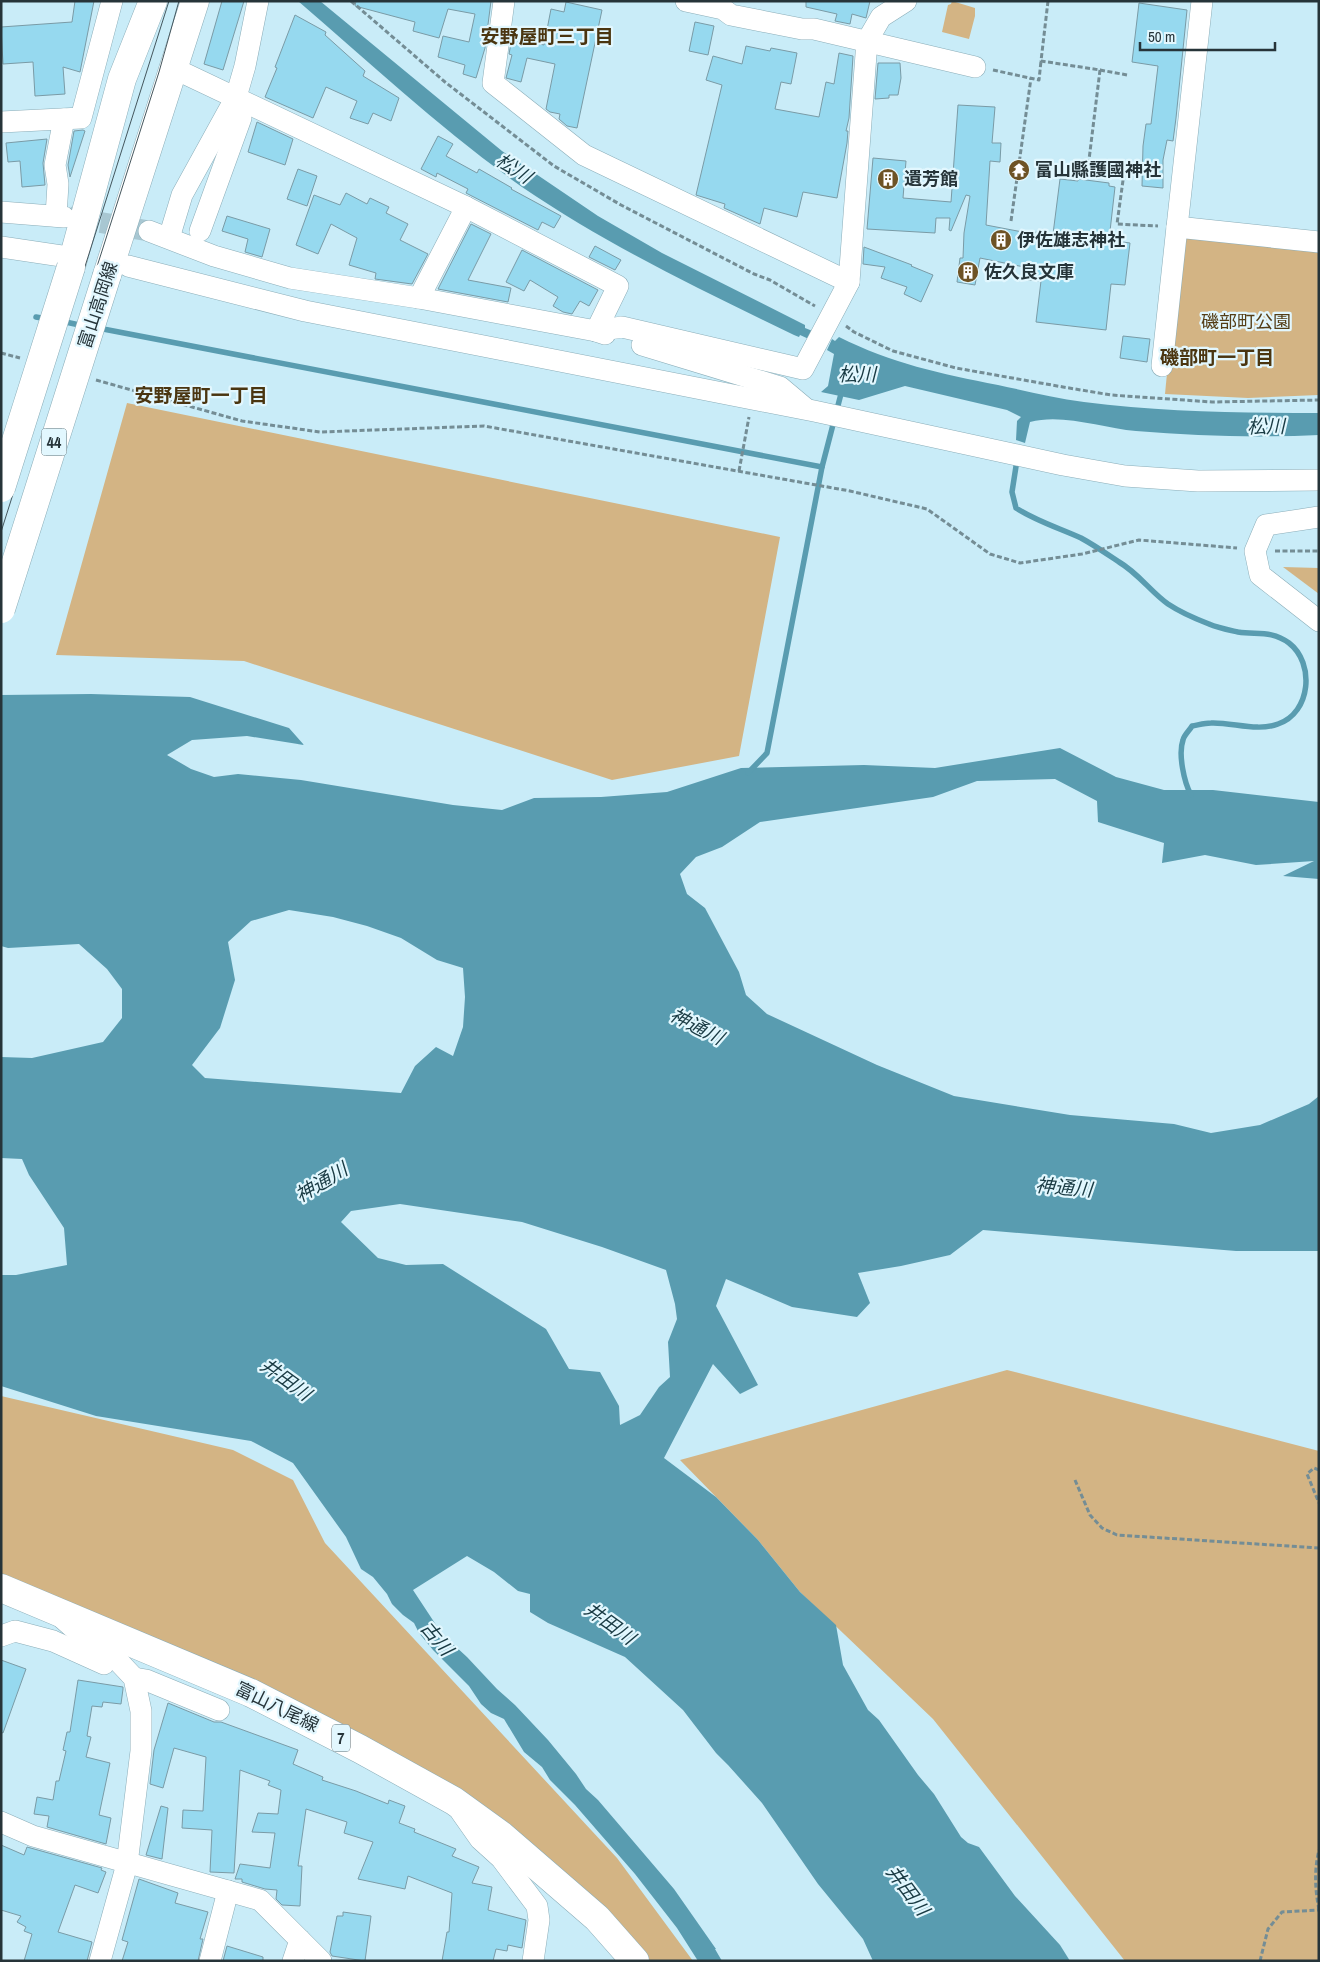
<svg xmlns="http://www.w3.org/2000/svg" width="1320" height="1962" font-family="'Archivo Narrow','Noto Sans JP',sans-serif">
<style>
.green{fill:#d3b484}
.water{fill:#599cb0;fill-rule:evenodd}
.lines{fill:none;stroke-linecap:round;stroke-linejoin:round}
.stream{stroke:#599cb0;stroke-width:5.5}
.building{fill:#96d9ef;stroke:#7a9ba6}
.minor-tunnel{stroke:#a8c7d2;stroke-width:21;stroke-dasharray:21 11;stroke-linecap:butt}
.minor-casing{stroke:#8badb8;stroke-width:22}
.major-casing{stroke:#8badb8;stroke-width:29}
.path{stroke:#748d95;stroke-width:3;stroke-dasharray:5 2.5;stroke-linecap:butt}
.minor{stroke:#fff;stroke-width:21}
.major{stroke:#fff;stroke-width:28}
.tram{stroke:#44565d;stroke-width:1}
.major-bridge-casing{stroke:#8badb8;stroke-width:29;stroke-linecap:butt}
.major-bridge{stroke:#fff;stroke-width:28}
.labels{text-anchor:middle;stroke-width:4.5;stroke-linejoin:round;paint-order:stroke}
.shield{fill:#e2f7fe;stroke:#5e6e74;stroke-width:1}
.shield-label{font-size:16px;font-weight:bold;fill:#263439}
.poi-label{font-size:18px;font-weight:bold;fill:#263439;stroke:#e2f7fe;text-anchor:start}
.street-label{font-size:18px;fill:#263439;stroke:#e2f7fe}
.park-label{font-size:18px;fill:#543d16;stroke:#e2f7fe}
.neighbourhood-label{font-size:19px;font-weight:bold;fill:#4a3510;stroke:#e2f7fe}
.water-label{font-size:19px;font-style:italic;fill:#193a43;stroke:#e2f7fe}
</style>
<rect width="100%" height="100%" fill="#c9ecf8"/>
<!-- green -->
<g class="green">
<path d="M 952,1 L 975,8 L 975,16 L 969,39 L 942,32 L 948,5 L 951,4 Z"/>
<path d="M 1187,234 L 1319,249 L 1319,395 L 1248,398 L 1165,394 L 1180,240 Z"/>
<path d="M 127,403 L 780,537 L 739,756 L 612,780 L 244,661 L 56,655 Z"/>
<path d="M 1283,567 L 1319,568 L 1319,594 Z"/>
<path d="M 1007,1370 L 1319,1451 L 1319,1961 L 1125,1961 L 933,1719 L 800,1592 L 758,1540 L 680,1460 Z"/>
<path d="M 1,1396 L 233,1450 L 293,1480 L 325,1543 L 617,1858 L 693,1961 L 648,1961 L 460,1795 L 1,1577 Z"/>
</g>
<!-- water -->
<g class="water">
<path d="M 298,1 L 320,1 L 502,151 L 598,216 L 662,253 L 805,325 L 805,328 L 815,332 L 811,340 L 800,335 L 799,337 L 794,335 C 701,290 607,245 522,187 C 443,131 371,64 298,1 Z"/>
<path d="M 839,337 C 891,363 941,374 998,385 C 1026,391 1055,398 1084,402 C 1162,412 1240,413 1319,413 L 1319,435 C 1258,438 1197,436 1136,431 C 1103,428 1062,413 1030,422 L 1025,443 L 1016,440 L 1017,421 L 1021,417 L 1007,410 L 905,386 L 859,400 L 821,392 L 828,386 L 834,354 L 827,350 L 832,339 L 835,341 Z"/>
<path d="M 91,694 L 190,697 L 289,728 L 304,745 L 247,736 L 192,740 L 167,755 L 191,769 L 214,777 L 238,774 L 301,780 L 453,805 L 502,810 L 534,798 L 601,797 L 667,792 L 741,768 L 864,765 L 935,768 L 1060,748 L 1116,777 L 1164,790 L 1213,790 L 1319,802 L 1319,879 L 1283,876 L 1314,861 L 1256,865 L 1205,855 L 1162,863 L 1164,843 L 1098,822 L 1097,801 L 1055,779 L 977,781 L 933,797 L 760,822 L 722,847 L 696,857 L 680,874 L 687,894 L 705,908 L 739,972 L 746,995 L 767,1014 L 877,1065 L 954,1096 L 1070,1115 L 1174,1124 L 1211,1133 L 1260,1125 L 1309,1104 L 1319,1096 L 1319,1251 L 1236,1251 L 983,1230 L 950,1255 L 901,1266 L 858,1273 L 870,1303 L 857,1317 L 792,1307 L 726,1279 L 716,1306 L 758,1385 L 740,1394 L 713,1364 L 664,1458 L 716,1497 L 758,1540 L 800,1592 L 836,1625 L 843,1665 L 868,1710 L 879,1720 L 918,1775 L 934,1794 L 961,1837 L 968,1843 L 979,1847 L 1015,1896 L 1060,1945 L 1070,1961 L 873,1961 L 863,1939 L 818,1884 L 762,1803 L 728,1765 L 716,1753 L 683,1710 L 625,1657 L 548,1623 L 530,1612 L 530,1594 L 518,1591 L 494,1572 L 467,1556 L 413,1590 L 442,1634 L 467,1657 L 497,1689 L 515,1705 L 548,1740 L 576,1774 L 586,1789 L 598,1800 L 674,1889 L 716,1949 L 715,1949 L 722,1961 L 698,1961 L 677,1928 L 635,1874 L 575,1805 L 550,1780 L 542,1767 L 524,1752 L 504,1719 L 491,1713 L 481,1704 L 469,1686 L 433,1650 L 419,1633 L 414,1623 L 403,1615 L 392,1604 L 387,1594 L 373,1577 L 361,1569 L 346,1537 L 293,1463 L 251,1441 L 96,1416 L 1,1386 L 1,1275 L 16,1275 L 67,1265 L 64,1228 L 29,1175 L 22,1159 L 1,1158 L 1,1057 L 32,1058 L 103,1042 L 122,1018 L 122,989 L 107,969 L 79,944 L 8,948 L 1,946 L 1,695 ZM 289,910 L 333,917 L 367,926 L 401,938 L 437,960 L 463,968 L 465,997 L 463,1027 L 453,1056 L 436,1047 L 415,1066 L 401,1093 L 205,1078 L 192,1065 L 220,1028 L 235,980 L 228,942 L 251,921 ZM 400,1204 L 522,1222 L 602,1247 L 666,1270 L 675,1304 L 677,1319 L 668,1342 L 670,1377 L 659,1387 L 640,1415 L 620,1425 L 619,1406 L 600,1372 L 569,1369 L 546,1329 L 443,1264 L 406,1265 L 378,1258 L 341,1222 L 351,1211 Z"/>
</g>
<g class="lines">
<!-- stream -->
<g class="stream">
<path d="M 36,317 L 47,319"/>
<path d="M 61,321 L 84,326"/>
<path d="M 98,328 L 822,467"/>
<path d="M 1017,460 L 1012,492 L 1016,508 C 1036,521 1059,528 1081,538 C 1094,545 1107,554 1119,562 C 1138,573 1151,592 1168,604 C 1180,612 1196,619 1209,624 C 1218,628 1229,630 1238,632 C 1257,635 1271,630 1289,643 C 1315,663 1311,713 1278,724 C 1257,732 1232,722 1211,723 C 1205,723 1198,725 1192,726 C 1190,730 1184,735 1183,740 C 1178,754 1184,782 1191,795"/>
<path d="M 748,773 L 767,753 L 822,467 L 842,390"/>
</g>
</g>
<!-- building -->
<g class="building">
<path d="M 75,1 L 94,1 L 80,72 L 63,67 L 65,94 L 35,96 L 33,62 L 3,64 L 1,27 L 72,22 Z"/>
<path d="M 222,1 L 244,1 L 223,70 L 204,64 Z"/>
<path d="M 356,1 L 491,1 L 485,48 L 476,78 L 463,74 L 465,65 L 438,57 L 443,36 L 469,42 L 475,14 L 448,9 L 439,38 L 413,31 L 415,22 L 355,6 Z"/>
<path d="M 806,1 L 870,1 L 866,18 L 852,14 L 850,24 L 835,21 L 837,14 L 806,7 Z"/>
<path d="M 566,2 L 602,10 L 577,128 L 567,126 L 559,119 L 560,114 L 550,112 L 546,109 L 555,64 L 527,58 L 521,82 L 506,78 L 512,55 L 509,54 L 512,38 L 544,45 L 551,9 L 564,12 Z"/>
<path d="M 1139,3 L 1187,10 L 1176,118 L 1173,141 L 1167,140 L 1163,160 L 1163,188 L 1142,186 L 1143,146 L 1146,124 L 1151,124 L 1158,66 L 1132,62 Z"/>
<path d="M 295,15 L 326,32 L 325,35 L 365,71 L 363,76 L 399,98 L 391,121 L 373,113 L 368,124 L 350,118 L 357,101 L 326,87 L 313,118 L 265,97 L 277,68 L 275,67 Z"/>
<path d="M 695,22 L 714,26 L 708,55 L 689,51 Z"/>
<path d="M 746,46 L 770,51 L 771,48 L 797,53 L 791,84 L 781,82 L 775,109 L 819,117 L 826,82 L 834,84 L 839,53 L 853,56 L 849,118 L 846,131 L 848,131 L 847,143 L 837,198 L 803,192 L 797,217 L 764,208 L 760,224 L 724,208 L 725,204 L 696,195 L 722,85 L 706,80 L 713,56 L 742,64 Z"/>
<path d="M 878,63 L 900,63 L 901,78 L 898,95 L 889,95 L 889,98 L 875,99 Z"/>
<path d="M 958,105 L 995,107 L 992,143 L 1001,143 L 1000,162 L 990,161 L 986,225 L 1033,234 L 1034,232 L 1053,234 L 1060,179 L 1078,181 L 1078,179 L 1109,183 L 1109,186 L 1115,187 L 1109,240 L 1130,243 L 1125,285 L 1111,284 L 1106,330 L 1036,322 L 1041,281 L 1028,280 L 1029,268 L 980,258 L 975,285 L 957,282 L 960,258 L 963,258 L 964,233 L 970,196 L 966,195 L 951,231 L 949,230 L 950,218 L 936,218 L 935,233 L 867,229 L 873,158 L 906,161 L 903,198 L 951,202 Z"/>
<path d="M 257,122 L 293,139 L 285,165 L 248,152 Z"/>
<path d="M 83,130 L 85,131 L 70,177 L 68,165 L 74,131 Z"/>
<path d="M 438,136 L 453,144 L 446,156 L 477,173 L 479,169 L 512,188 L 511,189 L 561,216 L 554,228 L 542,222 L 538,230 L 466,193 L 468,189 L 437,173 L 436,177 L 421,169 Z"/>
<path d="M 47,139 L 43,163 L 45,185 L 22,187 L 20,161 L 8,162 L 6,143 Z"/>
<path d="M 298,169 L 317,176 L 307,206 L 287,199 Z"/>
<path d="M 346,193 L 367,204 L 370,198 L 389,207 L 386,213 L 408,224 L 400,240 L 428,254 L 412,284 L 375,279 L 376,273 L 349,265 L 357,238 L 331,224 L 318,254 L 296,245 L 314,195 L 340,205 Z"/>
<path d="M 227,216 L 270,229 L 262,257 L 245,252 L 248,239 L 222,231 Z"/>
<path d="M 471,224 L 491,234 L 468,280 L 511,288 L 508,302 L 438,289 Z"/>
<path d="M 595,246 L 621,260 L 615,270 L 589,257 Z"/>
<path d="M 864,247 L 912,265 L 911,266 L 933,275 L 921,302 L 904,294 L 907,287 L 881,278 L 885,267 L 863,264 Z"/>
<path d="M 522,250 L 598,290 L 589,306 L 580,301 L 572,314 L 563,312 L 553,306 L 558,297 L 530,280 L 524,291 L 506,282 Z"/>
<path d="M 1123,336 L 1150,339 L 1147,362 L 1120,358 Z"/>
<path d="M 1,1660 L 26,1669 L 3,1733 L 1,1732 Z"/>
<path d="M 78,1680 L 123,1687 L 123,1689 L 121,1704 L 103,1702 L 102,1707 L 92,1706 L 87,1736 L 91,1737 L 86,1757 L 110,1763 L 99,1815 L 111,1818 L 106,1844 L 47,1827 L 49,1816 L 34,1814 L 37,1797 L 53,1800 L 56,1781 L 59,1781 L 66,1751 L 63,1750 L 67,1732 L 70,1732 Z"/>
<path d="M 168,1703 L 214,1722 L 221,1722 L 298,1750 L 293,1764 L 323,1777 L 322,1780 L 356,1791 L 388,1804 L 389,1800 L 405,1806 L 399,1823 L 415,1829 L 414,1832 L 456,1849 L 452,1856 L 479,1867 L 472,1883 L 492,1887 L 488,1910 L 526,1920 L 522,1948 L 508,1945 L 507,1951 L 496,1949 L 493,1961 L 442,1961 L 447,1932 L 449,1932 L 452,1893 L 408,1876 L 405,1889 L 358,1879 L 373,1842 L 344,1833 L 347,1822 L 306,1809 L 298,1866 L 302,1866 L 300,1906 L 282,1905 L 276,1899 L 277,1890 L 265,1889 L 242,1882 L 242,1879 L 235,1879 L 240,1864 L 270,1868 L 275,1833 L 252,1832 L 258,1813 L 278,1814 L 281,1790 L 268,1785 L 270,1781 L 240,1770 L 234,1873 L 210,1872 L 212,1830 L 182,1828 L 183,1810 L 203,1811 L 206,1757 L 174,1748 L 163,1788 L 150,1784 L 154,1750 Z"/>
<path d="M 161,1806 L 168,1808 L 162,1859 L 146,1855 Z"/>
<path d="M 1,1845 L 24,1855 L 27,1847 L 102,1868 L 101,1870 L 106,1872 L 98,1893 L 75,1885 L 58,1932 L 92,1942 L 87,1961 L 24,1961 L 32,1934 L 24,1931 L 26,1927 L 17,1922 L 21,1916 L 1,1910 Z"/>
<path d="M 139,1879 L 178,1893 L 175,1903 L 208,1912 L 200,1939 L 203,1939 L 198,1961 L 122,1961 L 128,1942 L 122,1940 Z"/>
<path d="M 343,1912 L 371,1916 L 365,1961 L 332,1956 L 330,1952 L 337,1916 L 343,1916 Z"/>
<path d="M 227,1946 L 263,1957 L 263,1961 L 223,1961 Z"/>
</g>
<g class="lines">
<!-- minor-tunnel -->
<path class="minor-tunnel" d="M 69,217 L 149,231"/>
<!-- minor casing -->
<g class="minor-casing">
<g id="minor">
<path d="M 504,1 L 493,83 L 584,155 L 849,282"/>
<path d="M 686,1 L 723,9 L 731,15 L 802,29 L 814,29 L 975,67"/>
<path d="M 1202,1 L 1177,227 L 1319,242"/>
<path d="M 173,68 L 466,207 L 618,286 L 596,331 L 605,334"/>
<path d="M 1,122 L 81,118 L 112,1"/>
<path d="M 1,212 L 64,217"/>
<path d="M 56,216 L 58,184 L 55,165 L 64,119"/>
<path d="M 149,231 L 214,256 L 290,278 L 419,298 L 596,331 L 622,327 L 803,369 L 849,282 L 867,41 L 881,17 L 906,1"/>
<path d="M 200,231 L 241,118 L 236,97"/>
<path d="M 169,238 L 182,195 L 236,97 L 245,66 L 258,1"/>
<path d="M 1,247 L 75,258"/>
<path d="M 128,266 L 305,311 L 814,411 L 1063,465 L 1125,476 L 1198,481 L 1319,480"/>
<path d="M 419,298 L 466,207"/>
<path d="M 642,345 L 780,387 L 805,408"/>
<path d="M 1162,366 L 1177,227"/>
<path d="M 1319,517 L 1266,525 L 1255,551 L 1260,575 L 1319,621"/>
<path d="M 62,1618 L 88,1641 L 119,1662 L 134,1678 L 141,1711 L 141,1751 L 127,1864 L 100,1961"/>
<path d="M 1,1636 L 15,1631 L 53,1641 L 104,1664"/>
<path d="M 134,1678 L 146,1680 L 219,1710"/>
<path d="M 461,1812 L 480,1839 L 501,1858 L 537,1906 L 539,1920 L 533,1961"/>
<path d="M 1,1822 L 33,1836 L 260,1900 L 321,1961"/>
<path d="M 210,1961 L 228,1891"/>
<path d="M 293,1961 L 300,1940"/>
</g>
</g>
<!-- major casing -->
<g class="major-casing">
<g id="major">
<path d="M 71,267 L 122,79 L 153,1"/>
<path d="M 107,275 L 195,1"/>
<path d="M 1,1588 L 251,1693 L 360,1749 L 454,1801 L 501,1835 L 597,1918 L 635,1961"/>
</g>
</g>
<!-- path -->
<g class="path">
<path d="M 351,1 L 445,82 L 554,166 L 621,205 L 754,274 L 770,280 L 815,306"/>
<path d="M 1048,1 L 1041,61 L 1100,70 L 1088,168 L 1124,173 L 1117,224 L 1158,226"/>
<path d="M 993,70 L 1039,80 L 1041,61"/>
<path d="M 1100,70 L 1127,75"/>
<path d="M 1011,221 L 1031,78"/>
<path d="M 846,326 L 854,332 L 893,351 L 956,368 L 1063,387 L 1111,395 L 1212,402 L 1319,400"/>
<path d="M 1,353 L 20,358"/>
<path d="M 96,380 L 242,421 L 320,432 L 484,426 L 850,491 L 927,509 L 990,554 L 1020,563 L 1082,554 L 1139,540 L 1237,548"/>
<path d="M 739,471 L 749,417"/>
<path d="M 1275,551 L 1319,551"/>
<path d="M 1319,1470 L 1314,1468 L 1307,1474 L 1319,1503"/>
<path d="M 1075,1480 L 1090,1515 L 1102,1528 L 1117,1535 L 1319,1548"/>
<path d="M 1319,1910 C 1315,1890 1314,1870 1319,1850"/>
<path d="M 1260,1961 L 1268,1929 L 1282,1912 L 1319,1910"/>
</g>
<!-- minor -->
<use href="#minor" class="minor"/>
<!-- major -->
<use href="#major" class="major"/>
<!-- tram -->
<g class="tram">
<path d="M 1,532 L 169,1"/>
<path d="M 1,568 L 159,72 L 179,1"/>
</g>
<!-- major-bridge casing -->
<g class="major-bridge-casing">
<g id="major-bridge">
<path d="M 1,488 L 71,267"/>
<path d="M 1,609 L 107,275"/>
</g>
</g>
<!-- major-bridge -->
<use href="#major-bridge" class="major-bridge"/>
</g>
<!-- icons -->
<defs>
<g id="temple-disc" transform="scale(1.125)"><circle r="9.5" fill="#6e5325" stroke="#e2f7fe"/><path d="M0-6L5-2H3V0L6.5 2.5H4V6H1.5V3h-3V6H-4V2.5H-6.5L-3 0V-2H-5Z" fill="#fff"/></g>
<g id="building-disc" transform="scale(1.125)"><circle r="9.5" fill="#6e5325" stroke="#e2f7fe"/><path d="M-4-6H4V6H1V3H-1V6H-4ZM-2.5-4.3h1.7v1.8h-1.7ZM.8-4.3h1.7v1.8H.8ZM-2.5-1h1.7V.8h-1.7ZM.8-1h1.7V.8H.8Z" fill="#fff"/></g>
</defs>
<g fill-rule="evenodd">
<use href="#temple-disc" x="1019" y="170"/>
<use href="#building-disc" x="888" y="179"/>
<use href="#building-disc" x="1001" y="240"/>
<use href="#building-disc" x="968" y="272"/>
</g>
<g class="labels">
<!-- shield labels -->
<g class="shield">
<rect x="41.5" y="428.5" width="25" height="27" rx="4"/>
<rect x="332" y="1724.5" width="18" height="27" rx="4"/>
</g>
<g class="shield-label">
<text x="54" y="448">44</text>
<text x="341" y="1744">7</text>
</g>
<!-- poi labels -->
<g class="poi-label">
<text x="1035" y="176">富山縣護國神社</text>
<text x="904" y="185">遺芳館</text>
<text x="1017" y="246">伊佐雄志神社</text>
<text x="984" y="278">佐久良文庫</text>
</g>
<!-- street labels -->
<g class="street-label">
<text transform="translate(98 305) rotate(-72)" y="6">富山高岡線</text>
<text transform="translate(277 1707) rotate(26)" y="6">富山八尾線</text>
</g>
<!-- park labels -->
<g class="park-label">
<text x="1246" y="328">磯部町公園</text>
</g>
<!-- neighbourhood labels -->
<g class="neighbourhood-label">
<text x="547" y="43">安野屋町三丁目</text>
<text x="1217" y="364">磯部町一丁目</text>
<text x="201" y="402">安野屋町一丁目</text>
</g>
<!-- water labels -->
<g class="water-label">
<text transform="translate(514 168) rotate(33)" y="7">松川</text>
<text x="857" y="381">松川</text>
<text transform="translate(1266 426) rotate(-1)" y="7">松川</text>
<text transform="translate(697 1026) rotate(27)" y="7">神通川</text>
<text transform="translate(321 1182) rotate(-31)" y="7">神通川</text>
<text transform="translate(1064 1187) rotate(5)" y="7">神通川</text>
<text transform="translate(286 1379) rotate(36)" y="7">井田川</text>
<text transform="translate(610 1623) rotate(36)" y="7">井田川</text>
<text transform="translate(437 1638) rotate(50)" y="7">古川</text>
<text transform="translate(908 1890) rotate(53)" y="7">井田川</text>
</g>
</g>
<!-- border -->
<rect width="1320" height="1962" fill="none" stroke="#263439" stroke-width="5"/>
<!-- scale -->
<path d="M1140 42v8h135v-8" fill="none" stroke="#263439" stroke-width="2.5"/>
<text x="1148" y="42" font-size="15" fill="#263439" stroke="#e2f7fe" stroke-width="4" paint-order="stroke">50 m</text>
</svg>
